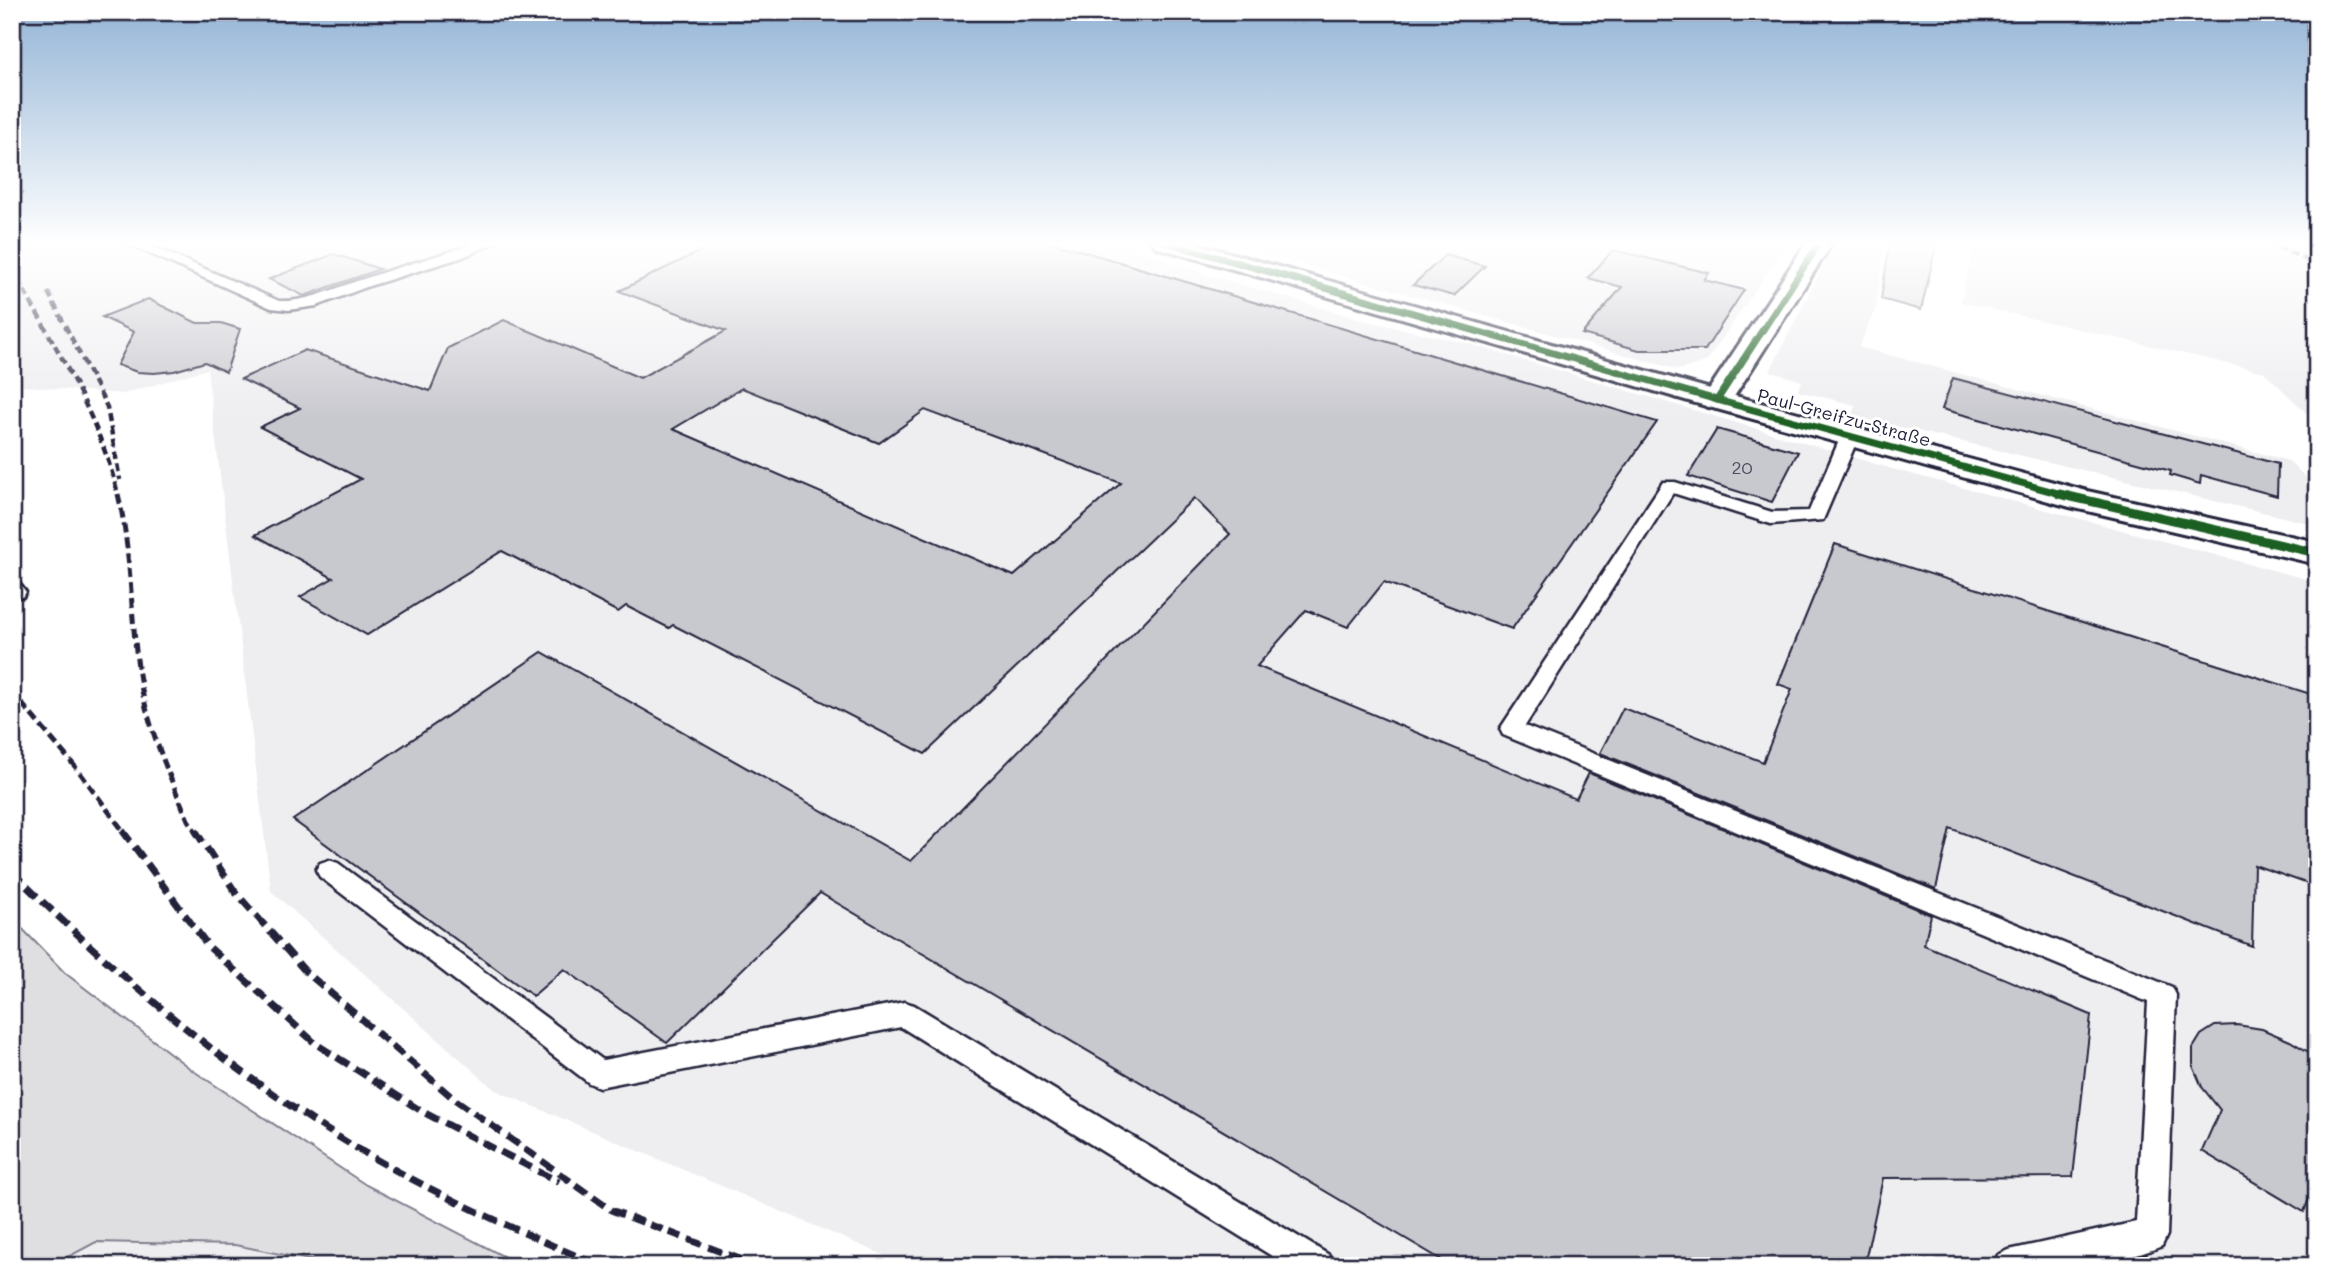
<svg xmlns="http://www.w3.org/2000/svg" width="2329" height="1278" font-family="Mali,sans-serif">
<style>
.built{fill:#eeeef1}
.green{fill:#dfdfe2;stroke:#80808e;stroke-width:2}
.building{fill:#c8c8cf;stroke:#22223b;stroke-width:2;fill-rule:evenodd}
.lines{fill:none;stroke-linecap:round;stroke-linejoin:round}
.service-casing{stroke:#22223b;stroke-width:5}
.minor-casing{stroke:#22223b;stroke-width:6}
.secondary-casing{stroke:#22223b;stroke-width:6}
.service{fill:#fff;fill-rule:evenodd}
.minor{fill:#fff;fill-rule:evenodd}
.secondary{fill:#fff;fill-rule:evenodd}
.rail-far2{stroke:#22223b;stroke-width:4.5;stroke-dasharray:8 4.5;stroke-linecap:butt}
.rail-far1{stroke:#22223b;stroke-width:5;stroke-dasharray:10 5;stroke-linecap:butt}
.rail{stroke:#22223b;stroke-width:7;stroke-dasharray:14 7;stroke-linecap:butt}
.cycleway-far1-casing{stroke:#fff;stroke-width:10}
.cycleway-casing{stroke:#fff;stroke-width:13}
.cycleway-far1{stroke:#1b5e20;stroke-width:7}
.cycleway{stroke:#1b5e20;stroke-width:9}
.labels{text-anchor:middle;stroke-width:6;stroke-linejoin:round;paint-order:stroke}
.far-street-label{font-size:18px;fill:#22223b;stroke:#fff}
.number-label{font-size:18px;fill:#4c4c60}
</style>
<rect width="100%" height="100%" fill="#fff"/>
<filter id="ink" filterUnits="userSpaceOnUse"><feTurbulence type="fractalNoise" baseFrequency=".0143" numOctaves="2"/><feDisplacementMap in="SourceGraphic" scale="14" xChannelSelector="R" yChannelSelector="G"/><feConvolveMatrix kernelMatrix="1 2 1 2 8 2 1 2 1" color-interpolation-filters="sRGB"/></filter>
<g filter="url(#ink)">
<!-- built -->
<g class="built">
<path d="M 12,242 L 1118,242 L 1198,272 L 1367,321 L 1466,343 L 1896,470 L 2317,582 L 2317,1266 L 921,1266 L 893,1259 L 495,1090 L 271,891 L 207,369 L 123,394 L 12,385 Z"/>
<path d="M 1222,242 L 1788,242 L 1707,361 L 1679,370 Z"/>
<path d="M 1835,242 L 1885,242 L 1876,308 L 1859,347 L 2289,461 L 2317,489 L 2317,525 L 1853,416 L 1855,405 L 1798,391 L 1802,381 L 1770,371 Z"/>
<path d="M 1975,242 L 2282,242 L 2303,249 L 2317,257 L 2317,423 L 2264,372 L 1961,302 Z"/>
<path d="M 95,1242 L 235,1245 L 340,1266 L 51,1266 Z"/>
</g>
<!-- green -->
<g class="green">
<path d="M 1890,242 L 1937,242 L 1921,310 L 1881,299 Z"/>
<path d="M 12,918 L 65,973 L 192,1070 L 366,1185 L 522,1266 L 340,1266 L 235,1245 L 96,1242 L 51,1266 L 12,1266 Z"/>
</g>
<!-- building -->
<g class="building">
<path d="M 719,242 L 1052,242 L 1657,422 L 1512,629 L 1384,582 L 1348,627 L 1306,610 L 1257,666 L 1576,799 L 1589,773 L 1931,915 L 1924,945 L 2091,1015 L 2073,1177 L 1883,1178 L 1864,1266 L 1452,1266 L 820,893 L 667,1043 L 564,969 L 533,996 L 293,820 L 542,652 L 911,861 L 1230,534 L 1194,498 L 925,754 L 673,625 L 669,628 L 626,606 L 618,612 L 502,551 L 367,635 L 300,597 L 333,578 L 255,535 L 361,479 L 260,427 L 300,408 L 241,379 L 305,350 L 430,391 L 448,348 L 504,320 L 640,378 L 726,331 L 619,291 ZM 742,388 L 879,443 L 925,410 L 1121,483 L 1014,576 L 673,429 Z"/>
<path d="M 1613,250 L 1709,273 L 1704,280 L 1744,290 L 1705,350 L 1639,350 L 1582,334 L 1622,287 L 1588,278 Z"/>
<path d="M 334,254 L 380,269 L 304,296 L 269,279 Z"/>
<path d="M 1445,255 L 1485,266 L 1454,296 L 1413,285 Z"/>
<path d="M 148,299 L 197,323 L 221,323 L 240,329 L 226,372 L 205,362 L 174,371 L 154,373 L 137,372 L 117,365 L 134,332 L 102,317 Z"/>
<path d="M 1953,378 L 2278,464 L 2277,496 L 2201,475 L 2200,484 L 2170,475 L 2171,471 L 1942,409 Z"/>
<path d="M 1717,429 L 1798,452 L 1772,502 L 1688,476 Z"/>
<path d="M 1835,544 L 2317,696 L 2317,887 L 2254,865 L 2252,946 L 1950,828 L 1936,889 L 1600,753 L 1623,708 L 1763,762 L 1792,689 L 1778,684 Z"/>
<path d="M 2237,1025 L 2262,1029 L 2290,1041 L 2317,1057 L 2317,1177 L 2304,1212 L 2202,1151 L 2220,1110 L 2202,1087 L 2193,1066 L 2193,1048 L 2201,1035 L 2215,1026 Z"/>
</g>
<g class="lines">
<!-- service casing -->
<g class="service-casing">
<g id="service">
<path d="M 124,242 L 142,242 L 279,301 C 310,302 334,288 363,279 C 401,266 440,256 478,242 L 496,242 L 463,257 L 369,286 L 317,306 L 289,310 L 271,308 Z"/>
<path d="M 1850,431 L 1859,436 L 1823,520 L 1771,524 L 1673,493 L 1525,726 L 2172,987 L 2176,995 L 2167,1235 L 2162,1246 C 2108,1269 2050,1266 1993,1266 L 1998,1255 L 2009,1250 L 2136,1222 L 2148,1002 L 1503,735 L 1500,729 L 1663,482 L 1675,482 L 1772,512 L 1809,511 L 1841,436 Z"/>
<path d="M 12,582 L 19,583 L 26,592 L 23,597 L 12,597 Z"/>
<path d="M 329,860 L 338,863 L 603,1060 L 904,1002 L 914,1005 L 1329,1255 L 1334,1266 L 1288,1266 L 901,1027 L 599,1087 L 589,1083 L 320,877 L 316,870 L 320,863 Z"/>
</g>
</g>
<!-- minor casing -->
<g class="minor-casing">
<path id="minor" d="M 1807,242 L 1833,242 L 1728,406 L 1717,409 L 1706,406 L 1702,400 Z"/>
</g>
<!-- secondary casing -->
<g class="secondary-casing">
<path id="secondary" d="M 1152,242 L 1191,242 L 1728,394 L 2087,491 L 2317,542 L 2317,564 L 2070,507 L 1706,406 L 1156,247 Z"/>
</g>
<!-- service -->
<use href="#service" class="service"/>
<!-- minor -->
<use href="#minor" class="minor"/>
<!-- secondary -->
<use href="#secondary" class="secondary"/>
<!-- rail-far2 -->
<g class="rail-far2">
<path d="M 2266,242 L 2317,264"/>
<path d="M 12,269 C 52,341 99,415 118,495"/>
<path d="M 48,292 L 107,407 L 120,480"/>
</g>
<!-- rail-far1 -->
<g class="rail-far1">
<path d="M 118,494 C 132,553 130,614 139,674 C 147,726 168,772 188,820 L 196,832"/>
<path d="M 12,692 L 78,770 L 124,832"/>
</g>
<!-- rail -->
<g class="rail">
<path d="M 122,830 L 209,947 L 316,1044 L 423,1112 L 559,1182"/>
<path d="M 195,830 L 236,893 L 305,971 L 453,1098 L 611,1210 L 758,1266"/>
<path d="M 12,872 C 119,977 235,1077 365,1153 C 440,1197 521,1232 600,1266"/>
</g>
<!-- cycleway-far1 casing -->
<g class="cycleway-far1-casing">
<g id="cycleway-far1">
<path d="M 1165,242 L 1717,400 L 2065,495"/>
<path d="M 1717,400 L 1820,242"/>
</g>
</g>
<!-- cycleway casing -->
<g class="cycleway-casing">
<path id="cycleway" d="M 2059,494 L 2317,553"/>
</g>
<!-- cycleway-far1 -->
<use href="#cycleway-far1" class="cycleway-far1"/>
<!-- cycleway -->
<use href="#cycleway" class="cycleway"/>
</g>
</g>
<!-- sky -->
<linearGradient id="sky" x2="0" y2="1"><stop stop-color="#93b4d6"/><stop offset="0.58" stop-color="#fff"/><stop offset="1" stop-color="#fff" stop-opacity="0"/></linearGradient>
<rect width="2329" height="420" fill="url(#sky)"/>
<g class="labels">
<!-- far-street labels -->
<g class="far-street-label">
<text transform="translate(1844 418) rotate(15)" y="6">Paul-Greifzu-Straße</text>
</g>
<!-- number labels -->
<g class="number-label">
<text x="1742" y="474">20</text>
</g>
</g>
<!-- margin -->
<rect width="2329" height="1278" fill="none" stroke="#fff" stroke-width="42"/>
<rect x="21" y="21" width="2287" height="1236" fill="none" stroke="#22223b" stroke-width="2.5" filter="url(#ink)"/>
</svg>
